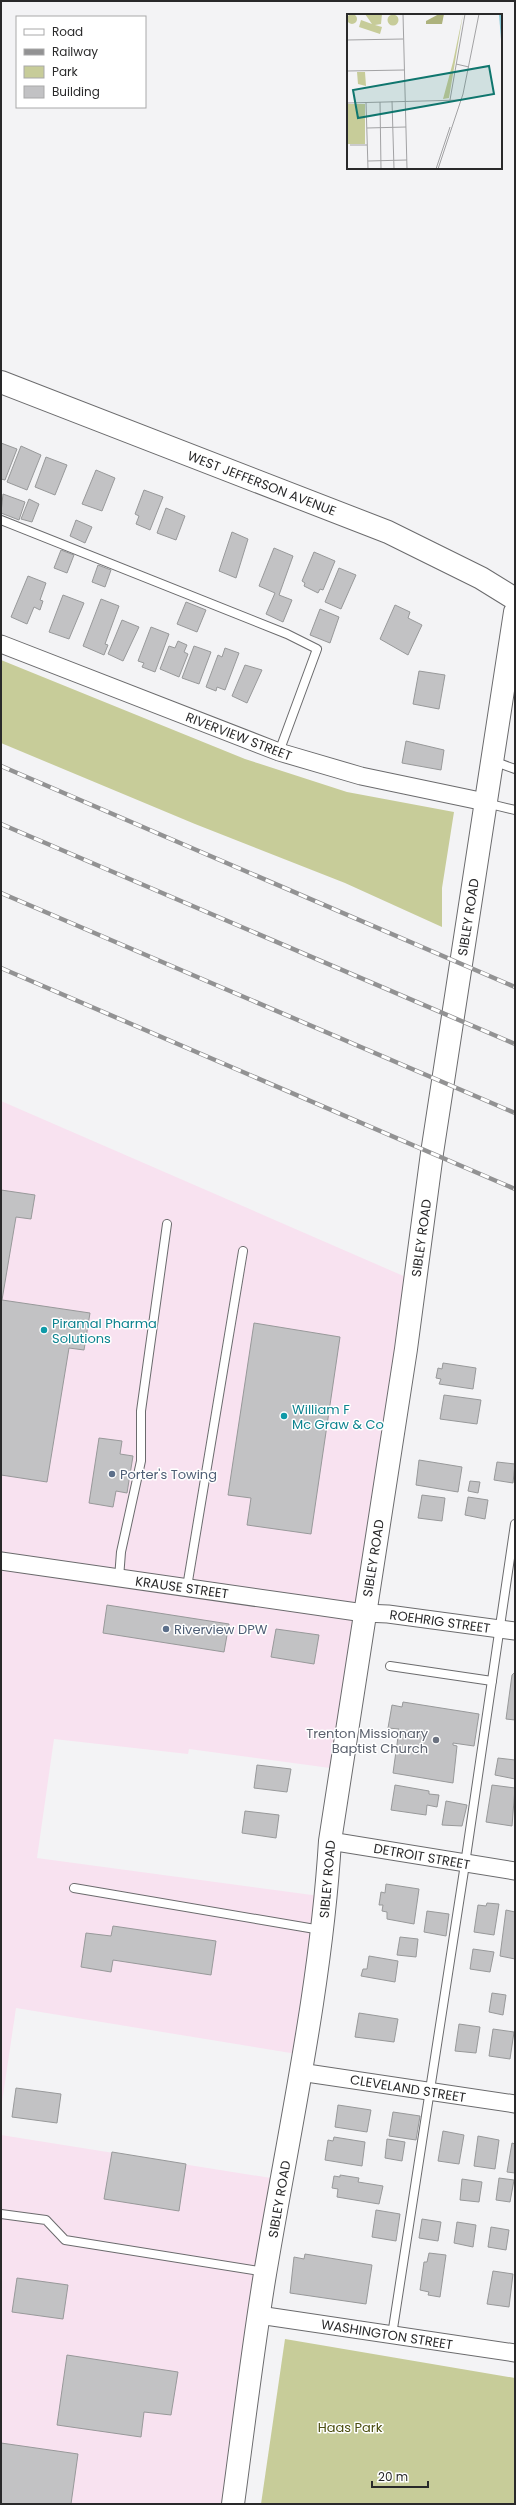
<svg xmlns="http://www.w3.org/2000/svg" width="516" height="2505" font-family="Poppins,sans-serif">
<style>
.industrial{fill:#f8e2f0}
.green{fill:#c7cc99}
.building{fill:#c2c2c4;stroke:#98999a}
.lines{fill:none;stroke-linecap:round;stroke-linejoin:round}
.lane-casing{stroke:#6b6b6d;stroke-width:10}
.street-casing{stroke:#6b6b6d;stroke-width:19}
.secondary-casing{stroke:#6b6b6d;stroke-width:24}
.lane{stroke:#fff;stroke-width:8}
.street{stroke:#fff;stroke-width:17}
.secondary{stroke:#fff;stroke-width:22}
.rail-casing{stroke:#929293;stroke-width:4.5}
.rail{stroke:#fff;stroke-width:3;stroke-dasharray:9;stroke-linecap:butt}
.culture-dot{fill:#0f9aa8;stroke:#fff;stroke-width:1.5}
.service-dot{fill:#5c6f8a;stroke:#fff;stroke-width:1.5}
.worship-dot{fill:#6b7280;stroke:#fff;stroke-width:1.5}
.labels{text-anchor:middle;stroke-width:3;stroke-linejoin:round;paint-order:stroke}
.street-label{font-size:13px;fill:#29292a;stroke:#fff}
.culture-label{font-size:13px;fill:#0d838f;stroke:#fff;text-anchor:start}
.service-label{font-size:13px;fill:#4e5e75;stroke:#fff;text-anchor:start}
.worship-label{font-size:13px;fill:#5b616d;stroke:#fff;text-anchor:end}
.park-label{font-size:13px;fill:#4a4d0f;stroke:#fff}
.inset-river{fill:none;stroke:#82c5d5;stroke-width:2}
.inset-road{fill:none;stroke:#a2a2a4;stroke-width:1}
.view{fill:#0f766e;fill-opacity:0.15;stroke:#0f766e;stroke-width:2}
.inset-edge{fill:none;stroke:#29292a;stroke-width:2}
</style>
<rect width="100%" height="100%" fill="#f3f3f5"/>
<!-- industrial -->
<g class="industrial">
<path d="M 1,1101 L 415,1281 L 345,1770 L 189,1749 L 188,1754 L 54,1739 L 37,1858 L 327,1897 L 303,2055 L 16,2008 L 1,2109 Z"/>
<path d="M 1,2135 L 283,2180 L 233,2504 L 1,2504 Z"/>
</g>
<!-- green -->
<g class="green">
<path d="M 1,660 L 245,759 L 347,792 L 454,812 L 442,888 L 442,927 L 345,883 L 195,824 L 1,743 Z"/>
<path d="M 285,2339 L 515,2378 L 515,2504 L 261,2504 Z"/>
</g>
<!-- building -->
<g class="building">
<path d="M 1,443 L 17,449 L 5,480 L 1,479 Z"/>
<path d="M 21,446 L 41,455 L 27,490 L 7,482 Z"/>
<path d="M 46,457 L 67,465 L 55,495 L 35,487 Z"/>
<path d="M 96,470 L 115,478 L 102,511 L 82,504 Z"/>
<path d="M 144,490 L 163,497 L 150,530 L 136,524 L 139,516 L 135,514 Z"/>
<path d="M 3,494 L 25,502 L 19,520 L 1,513 Z"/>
<path d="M 29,499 L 39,504 L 32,522 L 21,519 Z"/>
<path d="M 166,508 L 185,516 L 176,540 L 157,533 Z"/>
<path d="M 76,520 L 92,527 L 85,543 L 70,536 Z"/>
<path d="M 232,532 L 248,539 L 236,578 L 219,571 Z"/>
<path d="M 274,548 L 293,556 L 279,595 L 292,600 L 283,622 L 266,614 L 275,593 L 259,586 Z"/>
<path d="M 61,550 L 74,555 L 67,573 L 54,568 Z"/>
<path d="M 314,552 L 335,561 L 323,590 L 320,589 L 318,593 L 304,586 L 305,583 L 302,581 Z"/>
<path d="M 98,565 L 111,570 L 105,587 L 92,582 Z"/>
<path d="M 339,568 L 356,575 L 341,609 L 325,602 Z"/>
<path d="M 28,576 L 46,583 L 40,600 L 43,601 L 40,610 L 34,607 L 27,624 L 11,617 Z"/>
<path d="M 63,595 L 84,603 L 69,639 L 49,632 Z"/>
<path d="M 101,599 L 119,606 L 105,644 L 108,645 L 104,655 L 83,646 Z"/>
<path d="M 186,602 L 206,610 L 197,632 L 177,624 Z"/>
<path d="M 395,605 L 410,612 L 408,618 L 422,625 L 408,655 L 380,639 Z"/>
<path d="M 320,609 L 339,617 L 330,643 L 310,635 Z"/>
<path d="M 122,620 L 139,627 L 123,661 L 108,654 Z"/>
<path d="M 151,627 L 169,634 L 155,672 L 142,667 L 144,663 L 138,661 Z"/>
<path d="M 178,641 L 187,645 L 184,652 L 188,654 L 179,677 L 160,669 L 169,646 L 175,648 Z"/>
<path d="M 194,646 L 211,652 L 199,684 L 182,678 Z"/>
<path d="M 225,648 L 239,653 L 225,690 L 217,687 L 216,691 L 206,687 L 218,655 L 222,657 Z"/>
<path d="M 245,665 L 262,670 L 247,703 L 232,696 Z"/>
<path d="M 419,671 L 445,675 L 439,709 L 413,704 Z"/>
<path d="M 406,741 L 444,750 L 441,770 L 402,763 Z"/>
<path d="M 1,1190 L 35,1195 L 31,1219 L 16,1217 L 2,1300 L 90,1313 L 84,1350 L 69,1348 L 47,1482 L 1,1475 Z"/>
<path d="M 254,1323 L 340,1337 L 311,1534 L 247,1525 L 251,1498 L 228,1495 Z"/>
<path d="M 443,1363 L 476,1368 L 473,1389 L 439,1384 L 441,1379 L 436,1378 L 438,1368 L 442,1369 Z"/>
<path d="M 444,1395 L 481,1400 L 477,1424 L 440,1419 Z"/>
<path d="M 99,1438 L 122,1441 L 120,1454 L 133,1456 L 127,1493 L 116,1491 L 113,1507 L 89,1503 Z"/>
<path d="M 419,1460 L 462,1467 L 458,1492 L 416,1485 Z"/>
<path d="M 497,1462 L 515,1464 L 513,1483 L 494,1480 Z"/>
<path d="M 470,1481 L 480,1482 L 478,1493 L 468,1491 Z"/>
<path d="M 422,1495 L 445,1498 L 442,1521 L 418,1518 Z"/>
<path d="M 468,1497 L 488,1500 L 485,1519 L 465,1515 Z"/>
<path d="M 107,1605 L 229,1624 L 224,1652 L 103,1633 Z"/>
<path d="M 276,1629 L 319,1635 L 314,1664 L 271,1657 Z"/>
<path d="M 515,1672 L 515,1720 L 506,1719 L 512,1675 Z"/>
<path d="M 403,1702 L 479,1714 L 474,1746 L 453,1743 L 453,1745 L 457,1746 L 453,1783 L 393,1773 L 398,1737 L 403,1738 L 403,1735 L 398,1734 L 399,1729 L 388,1728 L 392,1705 L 402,1707 Z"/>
<path d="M 498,1758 L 515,1760 L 515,1779 L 495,1775 Z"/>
<path d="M 257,1765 L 291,1769 L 287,1792 L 254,1788 Z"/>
<path d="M 395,1785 L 429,1791 L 429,1794 L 439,1795 L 437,1807 L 427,1805 L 426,1815 L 391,1810 Z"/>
<path d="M 492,1785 L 515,1788 L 512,1826 L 486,1822 Z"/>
<path d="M 446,1801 L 467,1805 L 462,1826 L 442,1825 Z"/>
<path d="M 245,1811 L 279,1815 L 276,1838 L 242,1833 Z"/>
<path d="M 386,1884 L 419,1889 L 414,1924 L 387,1919 L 387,1912 L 382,1911 L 383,1905 L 379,1905 L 381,1892 L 385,1893 Z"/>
<path d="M 487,1903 L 499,1904 L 494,1935 L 474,1932 L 478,1905 L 486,1906 Z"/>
<path d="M 506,1910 L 515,1912 L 515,1959 L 500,1956 Z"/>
<path d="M 427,1911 L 449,1914 L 446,1936 L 424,1932 Z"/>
<path d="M 113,1926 L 216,1941 L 211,1975 L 113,1960 L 111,1972 L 81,1967 L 86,1933 L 111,1936 Z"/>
<path d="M 400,1937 L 418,1939 L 416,1957 L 397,1955 Z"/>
<path d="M 473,1949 L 494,1952 L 490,1972 L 470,1969 Z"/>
<path d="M 369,1956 L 398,1961 L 395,1982 L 361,1976 L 363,1969 L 367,1969 Z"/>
<path d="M 492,1993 L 506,1995 L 503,2015 L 489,2012 Z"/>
<path d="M 359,2013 L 398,2019 L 394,2042 L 355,2037 Z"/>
<path d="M 459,2024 L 480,2027 L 476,2053 L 455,2051 Z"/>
<path d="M 493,2029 L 514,2032 L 510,2059 L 489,2056 Z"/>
<path d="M 16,2088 L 61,2094 L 57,2123 L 12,2117 Z"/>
<path d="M 338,2105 L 371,2110 L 367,2132 L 335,2127 Z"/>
<path d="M 393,2112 L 420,2116 L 416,2140 L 389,2136 Z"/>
<path d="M 443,2131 L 464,2135 L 459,2164 L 438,2161 Z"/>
<path d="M 478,2136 L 499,2140 L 495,2169 L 474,2166 Z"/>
<path d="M 334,2137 L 365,2142 L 362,2166 L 325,2160 L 328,2140 L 333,2141 Z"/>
<path d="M 387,2139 L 405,2142 L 402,2161 L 385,2158 Z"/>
<path d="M 512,2143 L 515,2144 L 515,2173 L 507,2172 Z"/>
<path d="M 112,2152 L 186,2164 L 179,2211 L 104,2199 Z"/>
<path d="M 340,2175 L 359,2178 L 358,2182 L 383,2186 L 379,2204 L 337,2197 L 338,2189 L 332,2188 L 334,2176 L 340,2177 Z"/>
<path d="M 499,2178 L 514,2180 L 510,2202 L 496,2200 Z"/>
<path d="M 462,2179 L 482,2182 L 479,2202 L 460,2200 Z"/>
<path d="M 376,2210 L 400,2214 L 396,2241 L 372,2237 Z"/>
<path d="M 422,2219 L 441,2222 L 438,2241 L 419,2238 Z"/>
<path d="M 457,2222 L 476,2225 L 473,2247 L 454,2243 Z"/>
<path d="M 491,2227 L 509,2230 L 506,2250 L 488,2247 Z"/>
<path d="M 429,2253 L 446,2255 L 440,2297 L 428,2295 L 429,2292 L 420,2290 L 424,2262 L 427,2262 Z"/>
<path d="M 305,2254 L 372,2265 L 366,2304 L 290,2293 L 294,2257 L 304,2259 Z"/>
<path d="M 493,2271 L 513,2274 L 509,2307 L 487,2304 Z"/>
<path d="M 17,2278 L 68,2285 L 63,2319 L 12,2312 Z"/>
<path d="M 67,2355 L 178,2372 L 171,2415 L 144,2412 L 141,2437 L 57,2425 Z"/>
<path d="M 1,2443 L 78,2454 L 71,2504 L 1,2504 Z"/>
</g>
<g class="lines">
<!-- lane casing -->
<g class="lane-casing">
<g id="lane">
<path d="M 1,520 L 287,634 L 317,649 L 279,752"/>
<path d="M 493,761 L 515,769"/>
<path d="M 486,803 L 515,810"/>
<path d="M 119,1578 L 121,1552 L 141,1461 L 141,1411 L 167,1224"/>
<path d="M 187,1587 L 243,1251"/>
<path d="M 390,1666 L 492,1681"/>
<path d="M 74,1888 L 321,1930"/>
<path d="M 1,2214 L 46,2220 L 65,2240 L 265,2272"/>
<path d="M 392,2335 L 465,1864 L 515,1524"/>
</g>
</g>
<!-- street casing -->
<g class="street-casing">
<g id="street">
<path d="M 1,644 L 279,752 L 361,776 L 485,802"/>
<path d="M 1,1561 L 364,1613 L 388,1614 L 515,1631"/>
<path d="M 330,1841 L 515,1871"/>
<path d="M 300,2072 L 515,2104"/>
<path d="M 259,2315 L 515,2353"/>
</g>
</g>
<!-- secondary casing -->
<g class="secondary-casing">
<g id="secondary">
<path d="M 1,382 L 388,532 L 481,578 L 515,599"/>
<path d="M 233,2504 C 243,2430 252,2355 264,2280 C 288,2135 321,1989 330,1841 L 406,1349 L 432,1153 L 515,612"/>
</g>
</g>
<!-- lane -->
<use href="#lane" class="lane"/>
<!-- street -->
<use href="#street" class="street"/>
<!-- secondary -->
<use href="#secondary" class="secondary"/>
<!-- rail casing -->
<g class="rail-casing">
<g id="rail">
<path d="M 1,766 L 515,987"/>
<path d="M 1,824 L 515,1044"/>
<path d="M 1,893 L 515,1113"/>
<path d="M 1,968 L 515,1189"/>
</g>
</g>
<!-- rail -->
<use href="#rail" class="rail"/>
</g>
<!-- markers -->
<g class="culture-dot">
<circle cx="44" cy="1330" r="4"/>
<circle cx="284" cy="1416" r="4"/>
</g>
<g class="service-dot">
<circle cx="112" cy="1474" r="4"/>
<circle cx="166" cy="1629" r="4"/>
</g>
<circle class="worship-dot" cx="436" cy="1740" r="4"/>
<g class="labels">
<!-- street labels -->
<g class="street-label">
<text transform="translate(262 483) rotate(21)" y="5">WEST JEFFERSON AVENUE</text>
<text transform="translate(239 736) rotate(21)" y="5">RIVERVIEW STREET</text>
<text transform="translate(468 917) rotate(-81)" y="5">SIBLEY ROAD</text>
<text transform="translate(421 1238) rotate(-82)" y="5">SIBLEY ROAD</text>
<text transform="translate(373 1558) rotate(-81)" y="5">SIBLEY ROAD</text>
<text transform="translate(182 1587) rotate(8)" y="5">KRAUSE STREET</text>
<text transform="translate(440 1621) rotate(8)" y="5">ROEHRIG STREET</text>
<text transform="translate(422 1856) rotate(10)" y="5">DETROIT STREET</text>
<text transform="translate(327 1879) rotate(-85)" y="5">SIBLEY ROAD</text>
<text transform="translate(408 2088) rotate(9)" y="5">CLEVELAND STREET</text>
<text transform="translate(279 2199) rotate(-80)" y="5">SIBLEY ROAD</text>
<text transform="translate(387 2334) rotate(9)" y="5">WASHINGTON STREET</text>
</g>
<!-- culture labels -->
<g class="culture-label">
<text x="52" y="1328">Piramal Pharma<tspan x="52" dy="15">Solutions</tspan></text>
<text x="292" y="1414">William F<tspan x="292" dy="15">Mc Graw &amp; Co</tspan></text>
</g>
<!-- service labels -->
<g class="service-label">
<text x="120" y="1479">Porter's Towing</text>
<text x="174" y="1634">Riverview DPW</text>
</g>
<!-- worship labels -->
<g class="worship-label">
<text x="428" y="1738">Trenton Missionary<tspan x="428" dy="15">Baptist Church</tspan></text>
</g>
<!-- park labels -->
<g class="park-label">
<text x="350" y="2432">Haas Park</text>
</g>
</g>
<!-- overview -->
<g transform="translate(347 14)">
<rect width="155" height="155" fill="#f3f3f5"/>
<path d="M0 5a5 5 0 1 1 10 0a5 5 0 1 1-10 0ZM 18,0 L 35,0 L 34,10 L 28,11 L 35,13 L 33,20 L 12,13 L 14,6 L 25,10 ZM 116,0 L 102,84 L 96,85 L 106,48 ZM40.5 6a5.5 5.5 0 1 1 11 0a5.5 5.5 0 1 1-11 0ZM 10,58 L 18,58 L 19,72 L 11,70 ZM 0,90 L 18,90 L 18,130 L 0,130 Z" fill="#c7cc99"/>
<path d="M 92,0 L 97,0 L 95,10 L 79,10 L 79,7 Z" fill="#adb27d"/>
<path class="inset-river" d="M 153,0 L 155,26"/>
<path class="inset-road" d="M 56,0 L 60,155M 0,26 L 56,25M 109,50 L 122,53M 0,57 L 57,56M 103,86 L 118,0M 45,87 L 47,155M 19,88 L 21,155M 33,88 L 34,155M 0,89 L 114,86M 20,114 L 59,113M 3,131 L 20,131M 21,147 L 60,146M 89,155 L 103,113M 91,155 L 116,80 L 132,0"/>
<path class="view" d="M 142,52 L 147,80 L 11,104 L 6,76 Z"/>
<rect width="155" height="155" class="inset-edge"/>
</g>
<!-- border -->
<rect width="516" height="2505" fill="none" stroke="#29292a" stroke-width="4"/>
<!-- legend -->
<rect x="16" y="16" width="130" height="92" fill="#ffffff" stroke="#a9a9aa"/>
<rect x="24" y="29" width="20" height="6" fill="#ffffff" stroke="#a9a9aa"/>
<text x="52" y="36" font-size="12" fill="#29292a">Road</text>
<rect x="24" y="49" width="20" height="6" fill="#929293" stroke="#a9a9aa"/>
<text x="52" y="56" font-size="12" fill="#29292a">Railway</text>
<rect x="24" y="66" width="20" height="12" fill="#c7cc99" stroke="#a9a9aa"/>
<text x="52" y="76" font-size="12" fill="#29292a">Park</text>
<rect x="24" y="86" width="20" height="12" fill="#c2c2c4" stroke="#a9a9aa"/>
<text x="52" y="96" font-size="12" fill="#29292a">Building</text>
<!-- scale -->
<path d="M372 2481v6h56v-6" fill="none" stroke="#29292a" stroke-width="2"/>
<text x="378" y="2481" font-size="12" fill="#29292a" stroke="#ffffff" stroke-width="3" paint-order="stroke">20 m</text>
</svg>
